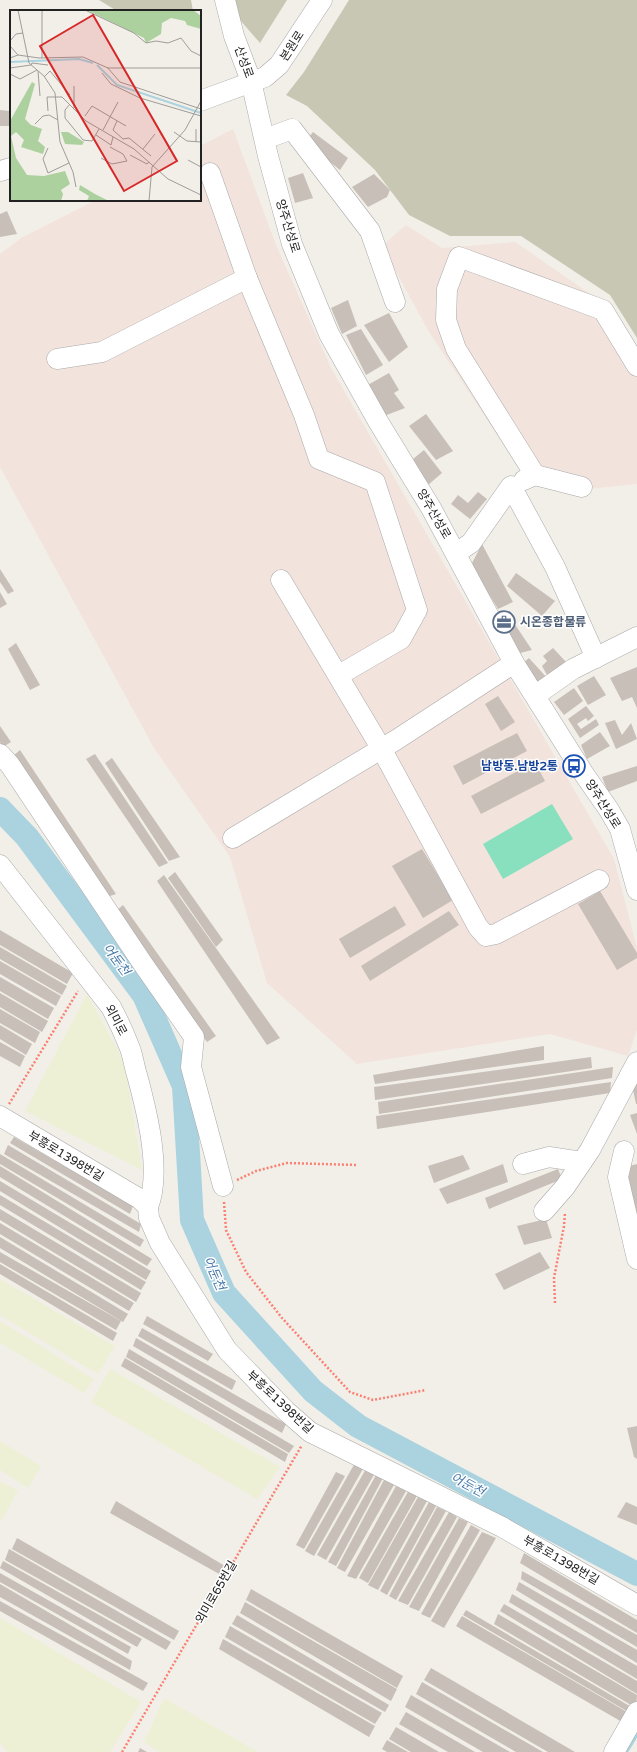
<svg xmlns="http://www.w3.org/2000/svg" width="637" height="1752" font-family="'Varela Round','Noto Sans KR',sans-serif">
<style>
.military{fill:#f3e3dd}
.construction{fill:#c7c7b4}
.farmland{fill:#eef0d5}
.pitch{fill:#88e0be}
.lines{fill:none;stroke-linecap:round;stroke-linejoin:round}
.stream{stroke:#aad3df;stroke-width:4}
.river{stroke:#aad3df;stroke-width:24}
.building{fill:#c7bfb8}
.minor-casing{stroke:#a9a9a9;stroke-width:21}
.path{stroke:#fa8072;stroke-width:2.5;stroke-dasharray:2 2;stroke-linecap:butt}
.minor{stroke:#fff;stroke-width:20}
.labels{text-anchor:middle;stroke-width:3;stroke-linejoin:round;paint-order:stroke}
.street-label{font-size:12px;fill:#222;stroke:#fff}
.service-label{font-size:12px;font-weight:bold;fill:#4e5e75;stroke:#fff;text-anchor:start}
.transit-label{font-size:12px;font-weight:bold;fill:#164399;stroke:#fff;text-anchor:end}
.water-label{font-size:13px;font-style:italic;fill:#4a7aab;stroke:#fff}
.inset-river{fill:none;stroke:#aad3df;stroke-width:2}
.inset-road{fill:none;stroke:#9f9d99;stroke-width:1}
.view{fill:#d62828;fill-opacity:0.15;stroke:#d62828;stroke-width:2}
.inset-edge{fill:none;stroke:#222;stroke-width:2}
</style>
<rect width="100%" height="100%" fill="#f2efe9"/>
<!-- military -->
<g class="military">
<path d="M 233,129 L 276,245 L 331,368 L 614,859 L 637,948 L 637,1030 L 628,1056 L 550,1034 L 357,1064 L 267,983 L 230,857 L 154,748 L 0,467 L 0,254 L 21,238 L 96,200 L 200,200 L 200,146 Z"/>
<path d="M 406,225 L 442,248 L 515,242 L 609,307 L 637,347 L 637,484 L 589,489 L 531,486 L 429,332 L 382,246 Z"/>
</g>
<!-- construction -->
<g class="construction">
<path d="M 99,0 L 191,0 L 193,11 L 117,11 Z"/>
<path d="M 233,0 L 287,0 L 260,43 L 240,20 Z"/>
<path d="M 349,0 L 637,0 L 637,338 L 610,295 L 521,236 L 450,236 L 409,215 L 375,170 L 307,106 L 286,95 L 304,72 Z"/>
</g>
<!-- farmland -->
<g class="farmland">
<path d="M 87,994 L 124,1062 L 142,1170 L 25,1111 Z"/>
<path d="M 0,1279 L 115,1346 L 98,1374 L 0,1315 Z"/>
<path d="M 0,1321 L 94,1379 L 84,1393 L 0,1343 Z"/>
<path d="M 110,1369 L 280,1467 L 257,1499 L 91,1402 Z"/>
<path d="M 0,1441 L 41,1466 L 28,1488 L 0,1470 Z"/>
<path d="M 0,1481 L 18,1491 L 0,1523 Z"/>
<path d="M 0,1618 L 141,1702 L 110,1752 L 8,1752 L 0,1743 Z"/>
<path d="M 164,1698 L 258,1752 L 160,1752 L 144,1742 Z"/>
</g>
<!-- pitch -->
<path class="pitch" d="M 552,804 L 573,839 L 503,879 L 483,844 Z"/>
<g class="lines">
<!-- stream -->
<path class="stream" d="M 626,1752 L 637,1734"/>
<!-- river -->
<path class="river" d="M 0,809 L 27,837 L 144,995 L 184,1086 L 192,1220 L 224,1293 L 313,1391 L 358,1426 L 637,1574"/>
</g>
<!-- building -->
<g class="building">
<path d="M 0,110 L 9,111 L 9,126 L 0,126 Z"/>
<path d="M 313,132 L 348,158 L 340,170 L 305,142 Z"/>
<path d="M 303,173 L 313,198 L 295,203 L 288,178 Z"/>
<path d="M 374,174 L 390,190 L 387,197 L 368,207 L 352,187 Z"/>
<path d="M 7,211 L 17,234 L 0,237 L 0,214 Z"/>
<path d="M 348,300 L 357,326 L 342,334 L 331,308 Z"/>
<path d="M 389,313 L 408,347 L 389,362 L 364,325 Z"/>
<path d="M 361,329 L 383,365 L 366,375 L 346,335 Z"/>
<path d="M 389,373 L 399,390 L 394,393 L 405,408 L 384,416 L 366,386 Z"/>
<path d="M 426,414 L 453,451 L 436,460 L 409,426 Z"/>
<path d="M 424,450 L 442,473 L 428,485 L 413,459 Z"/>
<path d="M 478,492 L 487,499 L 470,519 L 451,504 L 458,495 L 468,503 Z"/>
<path d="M 482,544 L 513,602 L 498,609 L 471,565 Z"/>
<path d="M 0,569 L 14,591 L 8,594 L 0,582 Z"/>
<path d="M 516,573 L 555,601 L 542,616 L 507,586 Z"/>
<path d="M 0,592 L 7,604 L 0,608 Z"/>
<path d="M 512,620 L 532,650 L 520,653 L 502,623 Z"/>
<path d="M 16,643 L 40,685 L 30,690 L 8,649 Z"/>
<path d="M 553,648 L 567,663 L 547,675 L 542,666 L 547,661 L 543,656 Z"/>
<path d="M 529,658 L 548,679 L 538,684 L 523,663 Z"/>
<path d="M 637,667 L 637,708 L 632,697 L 622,701 L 610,678 Z"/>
<path d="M 594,676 L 606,695 L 588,705 L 577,686 Z"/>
<path d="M 574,688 L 583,701 L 564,715 L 554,702 Z"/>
<path d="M 498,696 L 515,722 L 501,731 L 485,704 Z"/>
<path d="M 586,706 L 594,716 L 588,721 L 586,718 L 577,724 L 581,729 L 596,719 L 599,725 L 580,738 L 568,719 Z"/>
<path d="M 615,720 L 622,735 L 631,723 L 637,739 L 616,749 L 605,723 Z"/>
<path d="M 0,726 L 11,742 L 3,747 L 0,742 Z"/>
<path d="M 600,732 L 610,746 L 587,759 L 581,745 Z"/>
<path d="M 517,733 L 527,751 L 463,785 L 453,766 Z"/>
<path d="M 20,750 L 116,894 L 107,897 L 13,756 Z"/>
<path d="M 95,754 L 168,863 L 159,867 L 86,759 Z"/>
<path d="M 112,758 L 180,857 L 169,861 L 105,763 Z"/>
<path d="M 535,762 L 545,781 L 481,814 L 471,796 Z"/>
<path d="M 637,766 L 637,781 L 608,792 L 602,777 Z"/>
<path d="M 422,849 L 453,900 L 423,918 L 392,866 Z"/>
<path d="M 175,872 L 223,940 L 216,947 L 168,878 Z"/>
<path d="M 164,875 L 280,1038 L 267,1045 L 157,881 Z"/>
<path d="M 600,891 L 637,953 L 637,958 L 617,970 L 578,904 Z"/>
<path d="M 123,905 L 216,1036 L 207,1042 L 116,911 Z"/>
<path d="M 395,906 L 406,925 L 350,958 L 339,939 Z"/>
<path d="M 449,911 L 459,925 L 370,981 L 361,966 Z"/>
<path d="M 0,930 L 73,973 L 67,984 L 0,945 Z"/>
<path d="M 0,947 L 67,986 L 62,995 L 0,959 Z"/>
<path d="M 0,961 L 61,996 L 56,1006 L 0,974 Z"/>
<path d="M 0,977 L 54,1008 L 48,1019 L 0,991 Z"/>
<path d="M 0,993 L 48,1021 L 42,1032 L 0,1007 Z"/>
<path d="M 0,1009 L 40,1032 L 35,1043 L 0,1023 Z"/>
<path d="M 0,1025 L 32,1044 L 26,1055 L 0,1039 Z"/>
<path d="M 0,1042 L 25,1056 L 20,1067 L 0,1056 Z"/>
<path d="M 544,1046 L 544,1060 L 375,1084 L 373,1075 Z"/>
<path d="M 591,1057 L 592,1068 L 375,1100 L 374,1087 Z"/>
<path d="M 613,1067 L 612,1078 L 379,1114 L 378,1102 Z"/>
<path d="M 631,1080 L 637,1080 L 637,1104 L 636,1104 Z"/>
<path d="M 611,1082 L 610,1093 L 377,1129 L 376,1116 Z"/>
<path d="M 637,1113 L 637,1134 L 630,1115 Z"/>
<path d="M 14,1137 L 133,1206 L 130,1214 L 10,1143 Z"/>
<path d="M 8,1145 L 141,1224 L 139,1232 L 4,1154 Z"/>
<path d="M 0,1154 L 144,1240 L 140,1247 L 0,1164 Z"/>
<path d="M 463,1155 L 470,1169 L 434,1183 L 428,1166 Z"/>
<path d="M 503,1164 L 508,1182 L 447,1204 L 439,1189 Z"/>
<path d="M 637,1164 L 637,1212 L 636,1212 L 625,1167 Z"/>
<path d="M 0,1166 L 152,1259 L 147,1266 L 0,1177 Z"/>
<path d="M 558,1169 L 562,1179 L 489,1209 L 485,1198 Z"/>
<path d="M 0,1181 L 151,1271 L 146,1280 L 0,1191 Z"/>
<path d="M 0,1195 L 146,1282 L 141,1290 L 0,1205 Z"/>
<path d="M 0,1209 L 141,1293 L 136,1302 L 0,1220 Z"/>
<path d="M 546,1219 L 552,1238 L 524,1245 L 517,1226 Z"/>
<path d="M 0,1223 L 134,1303 L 129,1311 L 0,1234 Z"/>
<path d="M 0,1237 L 128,1314 L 123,1322 L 0,1248 Z"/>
<path d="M 0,1252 L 121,1321 L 116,1330 L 0,1262 Z"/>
<path d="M 540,1252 L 550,1268 L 504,1290 L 495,1274 Z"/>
<path d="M 0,1264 L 117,1333 L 113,1341 L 0,1274 Z"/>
<path d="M 147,1316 L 213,1354 L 208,1361 L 143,1324 Z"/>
<path d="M 142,1328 L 236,1381 L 232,1390 L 138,1336 Z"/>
<path d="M 136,1338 L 286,1424 L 282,1433 L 133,1346 Z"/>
<path d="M 129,1349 L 294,1446 L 289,1453 L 126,1357 Z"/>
<path d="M 125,1358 L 288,1454 L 285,1462 L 121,1366 Z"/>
<path d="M 637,1426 L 637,1459 L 634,1457 L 627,1428 Z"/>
<path d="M 355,1463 L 364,1467 L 314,1556 L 305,1551 Z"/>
<path d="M 367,1467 L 376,1471 L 326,1560 L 317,1555 Z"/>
<path d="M 336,1472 L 345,1476 L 304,1549 L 296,1545 Z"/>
<path d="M 376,1475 L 383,1478 L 336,1566 L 328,1562 Z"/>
<path d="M 385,1478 L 395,1483 L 345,1572 L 337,1568 Z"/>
<path d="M 396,1486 L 406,1491 L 356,1579 L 347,1576 Z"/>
<path d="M 409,1490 L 418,1494 L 368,1583 L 359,1578 Z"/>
<path d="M 418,1497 L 427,1501 L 378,1590 L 368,1585 Z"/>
<path d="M 116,1501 L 225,1566 L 221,1575 L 110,1513 Z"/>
<path d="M 429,1502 L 436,1506 L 387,1595 L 380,1591 Z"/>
<path d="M 626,1502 L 637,1507 L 637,1525 L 617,1517 Z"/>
<path d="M 437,1507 L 446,1511 L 396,1600 L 389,1596 Z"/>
<path d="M 449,1512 L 457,1517 L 408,1605 L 398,1601 Z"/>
<path d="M 459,1518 L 468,1522 L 419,1611 L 409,1607 Z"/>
<path d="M 471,1525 L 480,1530 L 430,1618 L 421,1614 Z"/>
<path d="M 482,1532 L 496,1538 L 444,1628 L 431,1621 Z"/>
<path d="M 17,1538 L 179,1631 L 174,1640 L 12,1549 Z"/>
<path d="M 9,1549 L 171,1642 L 166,1650 L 5,1560 Z"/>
<path d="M 524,1553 L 637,1620 L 637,1633 L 520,1563 Z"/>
<path d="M 3,1561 L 142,1639 L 137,1647 L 0,1568 Z"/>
<path d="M 522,1571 L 637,1635 L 637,1647 L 521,1579 Z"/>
<path d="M 0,1573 L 131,1647 L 128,1654 L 0,1582 Z"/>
<path d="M 519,1582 L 637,1650 L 637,1663 L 516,1590 Z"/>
<path d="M 0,1584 L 132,1661 L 130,1670 L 0,1597 Z"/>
<path d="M 251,1589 L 403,1676 L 397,1688 L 246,1600 Z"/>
<path d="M 512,1594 L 637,1666 L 637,1679 L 509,1602 Z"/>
<path d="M 0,1601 L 148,1683 L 143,1691 L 0,1611 Z"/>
<path d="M 245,1602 L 397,1689 L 391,1701 L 240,1613 Z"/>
<path d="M 504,1604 L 637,1681 L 637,1694 L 500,1611 Z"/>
<path d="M 466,1610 L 633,1708 L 630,1713 L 463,1615 Z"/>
<path d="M 498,1614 L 637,1695 L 636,1708 L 494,1624 Z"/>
<path d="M 237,1615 L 389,1705 L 385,1712 L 232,1624 Z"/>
<path d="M 462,1616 L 627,1712 L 622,1722 L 456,1626 Z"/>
<path d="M 230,1626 L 382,1713 L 375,1724 L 225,1637 Z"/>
<path d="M 223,1639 L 375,1726 L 369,1737 L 219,1649 Z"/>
<path d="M 431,1668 L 575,1752 L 548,1752 L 424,1680 Z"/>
<path d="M 422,1682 L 543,1752 L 516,1752 L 416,1694 Z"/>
<path d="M 411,1695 L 510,1752 L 483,1752 L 405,1707 Z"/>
<path d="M 406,1712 L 475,1752 L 448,1752 L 399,1724 Z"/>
<path d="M 396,1727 L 439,1752 L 411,1752 L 389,1739 Z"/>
<path d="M 387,1740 L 408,1752 L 387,1752 L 382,1749 Z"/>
<path d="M 140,1748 L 147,1752 L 138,1752 Z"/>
</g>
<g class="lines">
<!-- minor casing -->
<g class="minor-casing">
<g id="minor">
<path d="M 225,0 L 234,36 L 251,81 L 268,156 L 292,244 L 329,334 L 379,423 L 431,508 L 514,663 L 584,774 L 609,810 L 620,829 L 637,890"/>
<path d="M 200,101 L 265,77 L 279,65 L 322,0"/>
<path d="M 265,139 L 292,129 L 370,231 L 395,302"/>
<path d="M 0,171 L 11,168"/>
<path d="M 210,173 L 247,278 L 304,415 L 319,459 L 375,482 L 417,610 L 401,639 L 339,675"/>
<path d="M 57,359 L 102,352 L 247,278"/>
<path d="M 535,475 L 456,349 L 446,320 L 447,289 L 459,257 L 603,310 L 637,366"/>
<path d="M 524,480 L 535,475 L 582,487"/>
<path d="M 456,553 L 471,543 L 511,486 L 555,567 L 596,658"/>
<path d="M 281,580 L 381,748 L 478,927 L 486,936 L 496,934 L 599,880"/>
<path d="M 536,695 L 573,669 L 637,637"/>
<path d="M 0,754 L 10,765 L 143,964 L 194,1037 L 191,1067 L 223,1186"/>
<path d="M 233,838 L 396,740 L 514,663"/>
<path d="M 0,865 L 111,1007 C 118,1020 124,1033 129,1046 C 133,1055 134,1066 137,1075 C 147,1112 162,1171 148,1207"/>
<path d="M 0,1116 L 140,1199 L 148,1207 L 149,1218 L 160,1243 L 227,1350 L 286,1411 L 310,1432 L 502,1527 L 637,1605"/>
<path d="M 624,1151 L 618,1177 L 637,1259"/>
<path d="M 523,1164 L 549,1157 L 582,1162"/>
<path d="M 544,1211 L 565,1187 L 590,1150 L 637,1062"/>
<path d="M 614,1752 L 637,1712"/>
</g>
</g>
<!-- path -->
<g class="path">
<path d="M 9,1104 L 78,991"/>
<path d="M 237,1180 L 256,1171 L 287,1163 L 357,1165"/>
<path d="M 224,1202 L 226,1230 L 246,1272 L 282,1318 L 350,1392 L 373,1400 L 426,1390"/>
<path d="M 555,1303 L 554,1278 L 564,1226 L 565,1213"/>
<path d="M 122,1752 L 302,1445"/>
</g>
<!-- minor -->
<use href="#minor" class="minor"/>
</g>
<!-- icons -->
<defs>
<g id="office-ring" transform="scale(1.15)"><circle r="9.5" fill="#fff" stroke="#5c6f8a" stroke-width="1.5"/><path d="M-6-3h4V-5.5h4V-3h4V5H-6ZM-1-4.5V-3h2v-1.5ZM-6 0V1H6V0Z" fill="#5c6f8a"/></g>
<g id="bus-ring" transform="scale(1.15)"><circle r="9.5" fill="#fff" stroke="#1a4fb4" stroke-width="1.5"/><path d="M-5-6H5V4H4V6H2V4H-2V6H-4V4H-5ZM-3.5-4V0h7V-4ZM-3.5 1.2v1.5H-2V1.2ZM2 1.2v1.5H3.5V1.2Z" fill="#1a4fb4"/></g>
</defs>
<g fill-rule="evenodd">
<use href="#office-ring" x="504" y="622"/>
<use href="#bus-ring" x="574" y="766"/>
</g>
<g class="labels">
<!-- street labels -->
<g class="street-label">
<text transform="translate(292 46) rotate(-57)" y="4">본원로</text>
<text transform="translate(244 62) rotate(70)" y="4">산성로</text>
<text transform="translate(288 226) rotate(73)" y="4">양주산성로</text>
<text transform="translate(434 514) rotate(60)" y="4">양주산성로</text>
<text transform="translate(603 804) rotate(58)" y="4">양주산성로</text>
<text transform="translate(116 1020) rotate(62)" y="4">외미로</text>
<text transform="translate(66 1156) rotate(31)" y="4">부흥로1398번길</text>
<text transform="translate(280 1402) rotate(43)" y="4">부흥로1398번길</text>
<text transform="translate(561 1560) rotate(30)" y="4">부흥로1398번길</text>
<text transform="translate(216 1592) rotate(-60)" y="4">외미로65번길</text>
</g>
<!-- service labels -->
<g class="service-label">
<text x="520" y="626">시온종합물류</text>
</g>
<!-- transit labels -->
<g class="transit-label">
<text x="558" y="770">남방동.남방2통</text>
</g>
<!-- water labels -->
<g class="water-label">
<text transform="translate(117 959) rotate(53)" y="5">어둔천</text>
<text transform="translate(215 1273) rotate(66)" y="5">어둔천</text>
<text transform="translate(468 1484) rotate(28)" y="5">어둔천</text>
</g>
</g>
<!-- overview -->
<g transform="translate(10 10)">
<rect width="191" height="191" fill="#f2efe9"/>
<path d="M 77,0 L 183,0 L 191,6 L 191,19 L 177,15 L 175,11 L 161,8 L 152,13 L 151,24 L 136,33 L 134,28 ZM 22,72 L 25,74 L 15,109 L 21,115 L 32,119 L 28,131 L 35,137 L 33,144 L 11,137 L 14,130 L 6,122 L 1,126 L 6,148 L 17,165 L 34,166 L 55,161 L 60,174 L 51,180 L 53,184 L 51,191 L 0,191 L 0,111 ZM 51,122 L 58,122 L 74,132 L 72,135 L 55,134 ZM 70,175 L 85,184 L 99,191 L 77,191 L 79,186 L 69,180 Z" fill="#add19e"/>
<path class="inset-river" d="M 0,52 L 69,49 L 83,53M 87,55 L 107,75 L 191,103"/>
<path class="inset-road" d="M 8,0 L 19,53 L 34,66 L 45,83 L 50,132 L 63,162 L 66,177M 75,0 L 124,23 L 136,33 L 146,31 L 158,33 L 171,28 L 181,41 L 191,46M 0,31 L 6,24 L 13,23M 0,36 L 8,45M 0,48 L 8,45 L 29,48 L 73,47 L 98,58 L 191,58M 32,48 L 32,0M 97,57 L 110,72 L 191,99M 0,58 L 21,55 L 22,53 L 38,55M 28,61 L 30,86M 92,63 L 101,74 L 130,88 L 191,106M 0,64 L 10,69 L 27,60M 34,67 L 40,61 L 60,85M 60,94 L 55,100 L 55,108 L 73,130 L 82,131 L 89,119M 64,98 L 64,76M 38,101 L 37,87 L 52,87 L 76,111 L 124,139 L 158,169 L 191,185M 75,106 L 82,96 L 116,116M 107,111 L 103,120 L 113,129 L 119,128 L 141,146M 25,114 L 33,106 L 39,105 L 48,110M 186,119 L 186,132M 93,120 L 108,92M 164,122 L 177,131 L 191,132M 86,125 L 101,135 L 103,127M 38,138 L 33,149 L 38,163 L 59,153M 133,139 L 145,124M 120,145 L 137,154 L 139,152M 91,148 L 102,154 L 117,151 L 113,144 L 100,137M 178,150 L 191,157M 139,191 L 142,157 L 175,120 L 191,91"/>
<path class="view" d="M 83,5 L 167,151 L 114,181 L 30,36 Z"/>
<rect width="191" height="191" class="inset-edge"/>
</g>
</svg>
